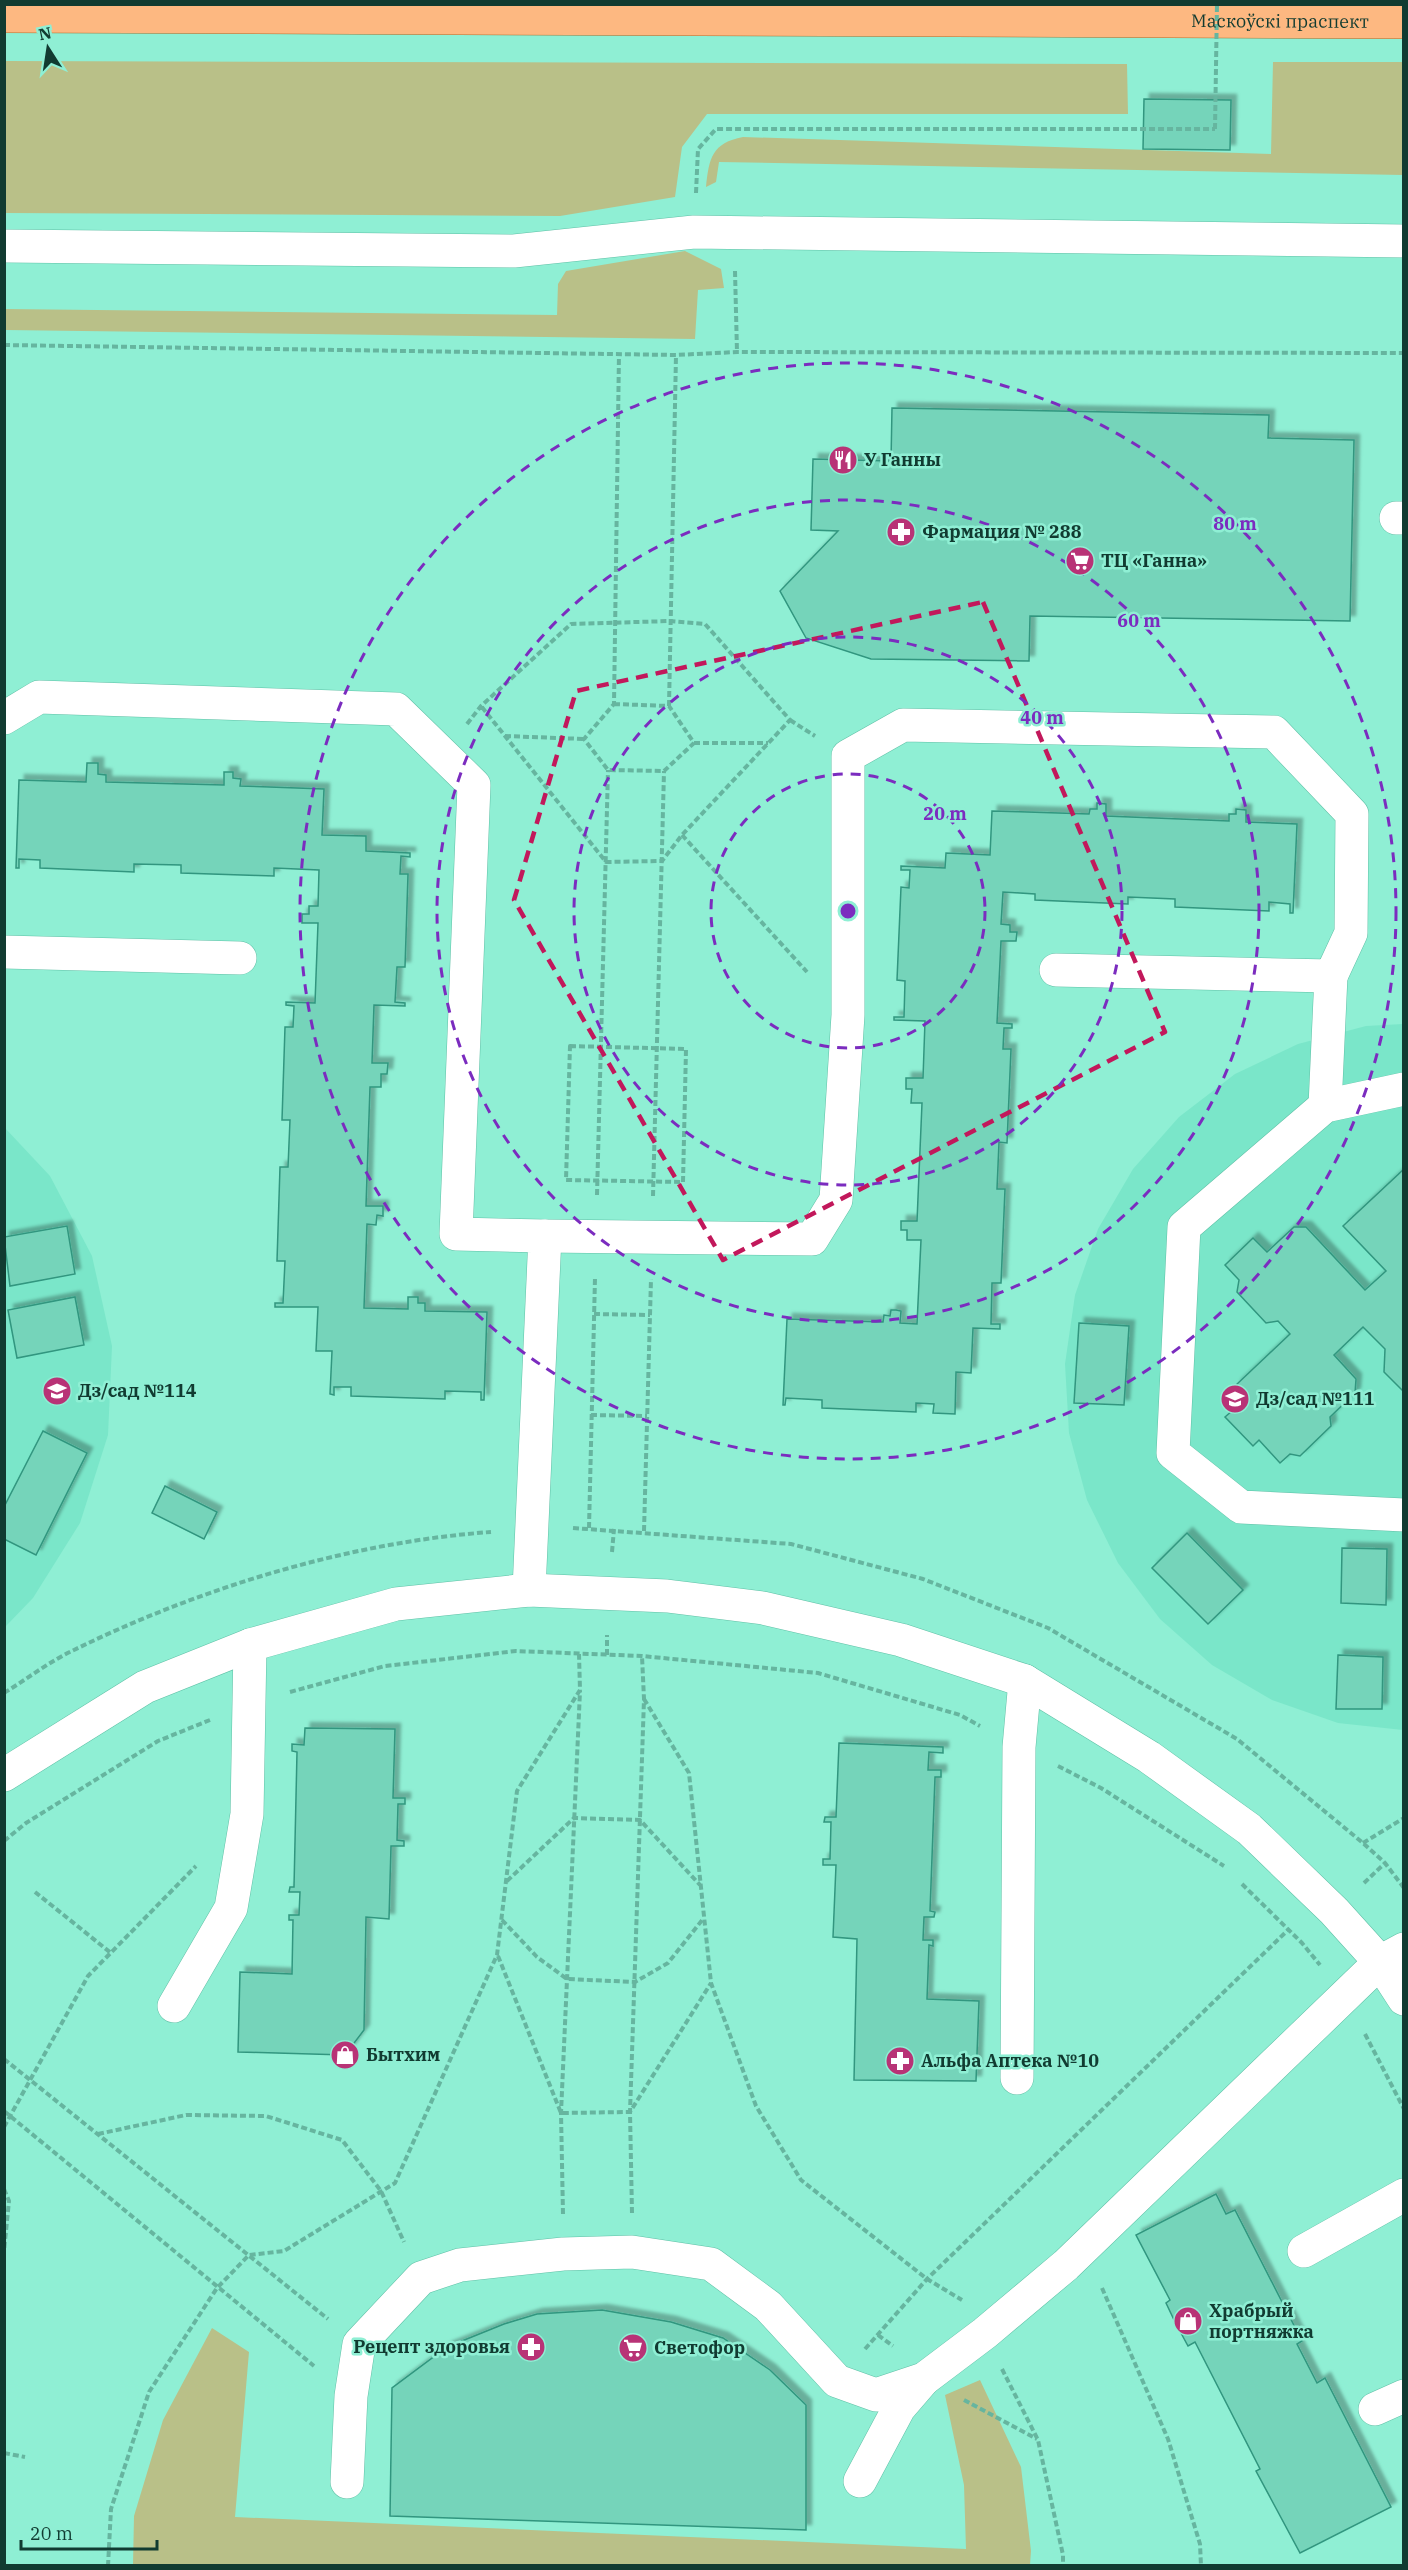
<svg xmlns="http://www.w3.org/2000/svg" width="1408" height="2570" font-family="'IBM Plex Serif',serif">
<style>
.built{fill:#7ae6c9}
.green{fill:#b9c088}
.building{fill:#75d4ba;stroke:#31967f;stroke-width:1.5;filter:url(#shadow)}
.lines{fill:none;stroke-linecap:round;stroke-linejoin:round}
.minor-casing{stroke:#5fc0a6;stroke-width:34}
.major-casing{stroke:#a96e2e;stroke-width:34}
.path{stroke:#66b59f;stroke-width:4;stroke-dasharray:6 3;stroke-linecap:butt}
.minor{stroke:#fff;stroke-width:33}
.major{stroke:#fdb881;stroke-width:33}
.path-bridge{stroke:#66b59f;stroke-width:4;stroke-dasharray:6 3;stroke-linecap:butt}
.marked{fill:none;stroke:#c2185b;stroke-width:4.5;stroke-dasharray:12 8;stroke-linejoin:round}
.ring{fill:none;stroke:#7b2cbf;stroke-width:3;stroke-dasharray:10 8}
.labels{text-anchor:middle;stroke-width:5;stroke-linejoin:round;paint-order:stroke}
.street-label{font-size:18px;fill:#113b31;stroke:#8fefd4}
.poi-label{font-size:18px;font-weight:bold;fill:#113b31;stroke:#8fefd4;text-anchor:start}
.centre{fill:#7b2cbf;stroke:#8fefd4;stroke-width:3}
.ring-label{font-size:18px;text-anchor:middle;font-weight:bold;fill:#7b2cbf;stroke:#8fefd4;stroke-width:5;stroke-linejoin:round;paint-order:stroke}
</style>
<defs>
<filter id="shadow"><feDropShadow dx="5.5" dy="-5.5" stdDeviation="1.5" flood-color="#0004"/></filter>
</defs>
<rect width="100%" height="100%" fill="#8fefd4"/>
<!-- built -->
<g class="built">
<path d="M 1403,1024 L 1403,1730 L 1338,1723 L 1272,1700 L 1212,1665 L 1160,1619 L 1118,1563 L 1087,1500 L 1069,1433 L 1065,1364 L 1075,1295 L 1098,1229 L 1133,1169 L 1179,1117 L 1235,1074 L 1298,1044 L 1366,1026 Z"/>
<path d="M 5,1128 L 50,1176 L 92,1256 L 112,1346 L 108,1435 L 80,1523 L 33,1598 L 5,1627 Z"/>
</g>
<!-- green -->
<g class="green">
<path d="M 5,61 L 1127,64 L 1128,114 L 707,114 L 682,147 L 675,197 L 560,216 L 5,213 Z"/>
<path d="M 1273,62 L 1403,62 L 1403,175 L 719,162 L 716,182 L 706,187 C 709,158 712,143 743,137 L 1271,154 Z"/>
<path d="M 685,251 L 721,269 L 724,288 L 698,290 L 695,339 L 5,330 L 5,309 L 557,315 L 558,284 L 566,271 Z"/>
<path d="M 212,2328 L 249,2352 L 235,2517 L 966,2549 L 964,2485 L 945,2395 L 980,2380 L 1021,2467 L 1031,2551 L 1030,2565 L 133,2565 L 134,2516 L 163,2420 Z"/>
</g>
<!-- building -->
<g class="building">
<path d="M 1144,99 L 1231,100 L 1230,150 L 1143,149 Z"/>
<path d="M 892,408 L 1269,415 L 1268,438 L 1354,440 L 1350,621 L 1030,616 L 1029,661 L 871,659 L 806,638 L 780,591 L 838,531 L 811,530 L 813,459 L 891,461 Z"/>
<path d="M 87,763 L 98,763 L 98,774 L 106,775 L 106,782 L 224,785 L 224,772 L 233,772 L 233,778 L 241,779 L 240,786 L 324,789 L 322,835 L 366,836 L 366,851 L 410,853 L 410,857 L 401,856 L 400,874 L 408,874 L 405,967 L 397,967 L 395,1002 L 405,1003 L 405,1006 L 374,1005 L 372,1063 L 388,1063 L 387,1074 L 381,1074 L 381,1087 L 370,1087 L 366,1206 L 383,1206 L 383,1216 L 377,1215 L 376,1225 L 367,1224 L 364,1308 L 408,1309 L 408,1297 L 418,1297 L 418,1303 L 425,1303 L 425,1311 L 487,1312 L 484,1400 L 481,1400 L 481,1392 L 445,1391 L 445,1399 L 351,1396 L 351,1387 L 334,1387 L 334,1395 L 330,1394 L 332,1351 L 316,1351 L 318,1307 L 275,1307 L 275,1303 L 283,1303 L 285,1261 L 277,1261 L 280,1167 L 288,1167 L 290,1120 L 282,1120 L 285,1027 L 293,1027 L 294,1006 L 286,1005 L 286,1002 L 315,1003 L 318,923 L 302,923 L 302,914 L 309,914 L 309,906 L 318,906 L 319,870 L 274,868 L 274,876 L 181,873 L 181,865 L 134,864 L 134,872 L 40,868 L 40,860 L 19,859 L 19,868 L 16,868 L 19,780 L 86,782 Z"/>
<path d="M 1097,803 L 1106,804 L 1106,816 L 1229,821 L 1229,814 L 1236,814 L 1236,809 L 1246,810 L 1246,822 L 1297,824 L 1293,913 L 1290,913 L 1290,904 L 1269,902 L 1269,911 L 1175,907 L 1175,899 L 1128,897 L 1128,904 L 1035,900 L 1035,894 L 1003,892 L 1001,924 L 1010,925 L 1010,932 L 1017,932 L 1016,941 L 1001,941 L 997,1023 L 1012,1024 L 1012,1028 L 1004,1028 L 1003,1049 L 1011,1049 L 1007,1143 L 999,1142 L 997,1189 L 1005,1189 L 1001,1283 L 992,1283 L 991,1324 L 1000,1324 L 1000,1329 L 973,1328 L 971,1373 L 956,1372 L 955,1414 L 933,1413 L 934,1404 L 916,1403 L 916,1412 L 822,1408 L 822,1400 L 786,1398 L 785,1405 L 783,1405 L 787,1319 L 883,1322 L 884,1315 L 890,1316 L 891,1310 L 896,1310 L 901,1311 L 900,1323 L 917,1324 L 921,1240 L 907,1240 L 907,1230 L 901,1230 L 901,1221 L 917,1221 L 922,1103 L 911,1103 L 912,1089 L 906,1089 L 906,1078 L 923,1078 L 925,1021 L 894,1020 L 894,1017 L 904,1017 L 905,981 L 897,980 L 901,887 L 909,888 L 910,870 L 901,870 L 901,866 L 945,868 L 946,853 L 990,855 L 992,811 L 1089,814 L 1090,809 L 1097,809 Z"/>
<path d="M 1404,1169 L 1404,1392 L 1384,1372 L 1385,1349 L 1363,1327 L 1334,1355 L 1356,1379 L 1355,1393 L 1330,1417 L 1331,1426 L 1300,1456 L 1290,1454 L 1280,1463 L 1259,1440 L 1253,1446 L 1225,1417 L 1240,1404 L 1235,1398 L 1236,1385 L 1290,1334 L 1278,1321 L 1266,1323 L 1237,1292 L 1239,1280 L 1225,1265 L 1253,1238 L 1267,1252 L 1294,1227 L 1306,1227 L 1365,1290 L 1386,1271 L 1343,1226 Z"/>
<path d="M 67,1226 L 75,1274 L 10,1286 L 4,1237 Z"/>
<path d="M 75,1297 L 84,1345 L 17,1358 L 8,1310 Z"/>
<path d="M 1079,1323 L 1129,1326 L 1124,1405 L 1074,1403 Z"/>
<path d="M 43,1431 L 87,1453 L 36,1555 L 4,1539 L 4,1507 Z"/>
<path d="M 165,1486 L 217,1512 L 204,1539 L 152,1513 Z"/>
<path d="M 1187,1533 L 1243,1590 L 1208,1624 L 1152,1568 Z"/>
<path d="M 1342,1548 L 1387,1549 L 1386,1605 L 1341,1603 Z"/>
<path d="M 1338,1655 L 1383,1657 L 1382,1709 L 1336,1709 Z"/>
<path d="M 305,1728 L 395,1729 L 393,1798 L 405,1798 L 405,1804 L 398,1804 L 397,1840 L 404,1841 L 404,1846 L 391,1846 L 389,1919 L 366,1917 L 364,2030 L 345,2055 L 238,2052 L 240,1972 L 292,1974 L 293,1920 L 289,1920 L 289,1915 L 299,1915 L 300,1892 L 289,1892 L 290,1887 L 294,1887 L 297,1752 L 292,1751 L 292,1744 L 304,1745 Z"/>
<path d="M 839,1743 L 943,1747 L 943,1753 L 929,1752 L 928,1770 L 941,1770 L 941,1777 L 935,1777 L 930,1911 L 935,1912 L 934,1917 L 924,1917 L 923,1940 L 933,1940 L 933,1946 L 929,1945 L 927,1999 L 979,2001 L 976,2081 L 854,2080 L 857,1939 L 833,1937 L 836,1865 L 823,1865 L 823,1859 L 830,1859 L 831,1822 L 824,1822 L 825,1817 L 836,1817 Z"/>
<path d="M 1216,2194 L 1226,2214 L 1235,2210 L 1302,2341 L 1297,2344 L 1317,2383 L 1325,2378 L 1391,2507 L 1300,2553 L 1256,2471 L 1260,2469 L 1195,2342 L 1188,2346 L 1175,2322 L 1166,2303 L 1170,2300 L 1136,2235 Z"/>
<path d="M 602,2310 L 671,2322 L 723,2338 L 770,2370 L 806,2405 L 806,2530 L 390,2516 L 392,2388 L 447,2347 L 504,2324 L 537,2314 Z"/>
</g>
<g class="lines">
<!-- minor casing -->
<g class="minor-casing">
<g id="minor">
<path d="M 4,246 L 514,251 L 694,232 L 1404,241"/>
<path d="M 1396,518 L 1404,518"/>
<path d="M 4,718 L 39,697 L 396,709 L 474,785 L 456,1234 L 545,1236 L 529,1590"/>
<path d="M 4,952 L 240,958"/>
<path d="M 1404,1089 L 1325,1106 L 1184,1227 L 1173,1453 L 1241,1507 L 1404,1515"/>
<path d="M 1325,1106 L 1331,976"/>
<path d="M 545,1236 L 812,1239 L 836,1200 L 848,1015 L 848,756 L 903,725 L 1274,732 L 1352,814 L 1351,933 L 1331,976 L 1056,970"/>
<path d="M 4,1775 L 145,1687 L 250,1645 L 396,1604 L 529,1590 L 667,1596 L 763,1608 L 901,1640 L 1025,1681 L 1149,1757 L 1249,1829 L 1334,1911 L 1380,1962 L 1404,1999"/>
<path d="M 174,2006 L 231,1908 L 247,1814 L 250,1645"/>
<path d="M 1017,2078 L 1019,1747 L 1025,1681"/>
<path d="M 1304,2251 L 1404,2195"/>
<path d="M 1375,2409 L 1404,2396"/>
<path d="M 860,2481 L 899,2408 L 924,2379"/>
<path d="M 347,2482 L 351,2396 L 359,2344 L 421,2278 L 460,2265 L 563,2254 L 632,2252 L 711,2264 L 768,2306 L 837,2381 L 876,2395 L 924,2379 L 985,2333 L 1066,2265 L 1380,1962 L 1404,1949"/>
</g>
</g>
<!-- major casing -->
<g class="major-casing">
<g id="major">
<path id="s1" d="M 4,16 L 1404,22"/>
</g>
</g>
<!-- path -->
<g class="path">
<path d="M 696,193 L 698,149 L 716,129 L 1215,129"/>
<path d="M 735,271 L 737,352"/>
<path d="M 4,345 L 676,355 L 737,352 L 1404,353"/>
<path d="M 614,704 L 669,706 L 694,743 L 664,771 L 608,770 L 584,739 L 614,704 L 619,353"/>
<path d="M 669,706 L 676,355"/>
<path d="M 790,720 L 815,736"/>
<path d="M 467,724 L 481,706 L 571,624 L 670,621 L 705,624 L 790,720 L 682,835 L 662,861 L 606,862 L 481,706"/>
<path d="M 505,736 L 584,739"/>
<path d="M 694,743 L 768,743"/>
<path d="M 682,835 L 807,972"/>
<path d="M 570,1046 L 686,1049 L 683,1182 L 566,1180 Z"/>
<path d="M 597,1195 L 608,770"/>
<path d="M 653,1196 L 664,771"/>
<path d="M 594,1314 L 650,1315"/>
<path d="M 591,1415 L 647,1416"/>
<path d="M 573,1528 L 791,1544 L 923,1579 L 1048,1628 L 1237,1739 L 1363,1843 L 1385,1863 L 1404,1888"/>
<path d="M 589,1528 L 595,1278"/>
<path d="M 644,1531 L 651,1279"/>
<path d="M 612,1552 L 614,1529"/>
<path d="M 607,1655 L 607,1635"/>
<path d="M 290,1692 L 385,1666 L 516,1651 L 642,1656 L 818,1673 L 960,1715 L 980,1726"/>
<path d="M 4,1693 C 27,1679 50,1661 74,1650 C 200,1588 350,1542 491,1532"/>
<path d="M 644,1699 L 689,1773 L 711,1983 L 756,2106 L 801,2180 L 927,2279 L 962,2300"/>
<path d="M 1058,1766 L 1101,1788 L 1224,1866"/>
<path d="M 4,1841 L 26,1823 L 158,1741 L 210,1720"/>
<path d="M 1363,1843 L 1404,1818"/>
<path d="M 507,1881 L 574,1818 L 640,1820 L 700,1885"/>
<path d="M 1364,1883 L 1385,1863"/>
<path d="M 1242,1884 L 1302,1943 L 1320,1965"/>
<path d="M 35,1892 L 111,1953"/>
<path d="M 502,1920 L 537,1957 L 567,1979 L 635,1982 L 668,1963 L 703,1919"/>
<path d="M 498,1956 L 561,2113 L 630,2112 L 711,1983"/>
<path d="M 1365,2034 L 1404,2109"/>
<path d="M 4,2059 L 328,2319"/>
<path d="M 4,2111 L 314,2366"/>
<path d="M 4,2127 L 88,1976 L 196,1866"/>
<path d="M 98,2134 L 186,2115 L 266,2116 L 342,2140 L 381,2191 L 404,2242"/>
<path d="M 4,2189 L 9,2201 L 4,2251"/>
<path d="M 632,2213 L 630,2112 L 644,1699 L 642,1656"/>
<path d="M 563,2214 L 561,2113 L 580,1691"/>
<path d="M 1102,2288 L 1168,2439 L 1200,2544 L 1201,2566"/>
<path d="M 878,2335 L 893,2346"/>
<path d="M 865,2349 L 927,2279 L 1289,1929"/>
<path d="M 1002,2369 L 1038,2440 L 1063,2555 L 1063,2566"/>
<path d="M 964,2400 L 1037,2439"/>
<path d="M 4,2453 L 25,2457"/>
<path d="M 108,2566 L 111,2509 L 149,2392 L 217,2288 L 249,2255 L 284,2251 L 395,2183 L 497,1955 L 517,1791 L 580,1690 L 579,1654"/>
</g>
<!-- minor -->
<use href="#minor" class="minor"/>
<!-- major -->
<use href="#major" class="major"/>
<!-- path-bridge -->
<path class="path-bridge" d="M 1215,129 L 1217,4"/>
</g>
<!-- marked area -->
<path class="marked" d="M 983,602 L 1165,1032 L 723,1260 L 514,900 L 576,691 Z"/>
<!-- distance rings -->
<g class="ring">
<circle cx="848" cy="911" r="137"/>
<circle cx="848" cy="911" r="274"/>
<circle cx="848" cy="911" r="411"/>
<circle cx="848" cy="911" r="548"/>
</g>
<!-- icons -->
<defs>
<g id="restaurant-disc" transform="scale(1.5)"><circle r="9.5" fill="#b83376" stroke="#8fefd4"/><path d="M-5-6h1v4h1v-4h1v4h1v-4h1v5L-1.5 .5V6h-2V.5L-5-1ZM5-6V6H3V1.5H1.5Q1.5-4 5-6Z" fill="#fff"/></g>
<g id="pharmacy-disc" transform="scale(1.5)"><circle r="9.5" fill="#b83376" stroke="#8fefd4"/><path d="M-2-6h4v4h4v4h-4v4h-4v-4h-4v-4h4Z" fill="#fff"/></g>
<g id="supermarket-disc" transform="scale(1.5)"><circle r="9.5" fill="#b83376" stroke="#8fefd4"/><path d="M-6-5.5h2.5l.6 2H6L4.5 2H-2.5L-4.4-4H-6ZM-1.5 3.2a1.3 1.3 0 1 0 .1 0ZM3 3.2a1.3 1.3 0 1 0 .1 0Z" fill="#fff"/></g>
<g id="school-disc" transform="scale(1.5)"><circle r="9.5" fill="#b83376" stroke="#8fefd4"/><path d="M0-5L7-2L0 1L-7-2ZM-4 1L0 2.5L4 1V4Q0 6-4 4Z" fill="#fff"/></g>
<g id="shop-disc" transform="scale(1.5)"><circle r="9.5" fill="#b83376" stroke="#8fefd4"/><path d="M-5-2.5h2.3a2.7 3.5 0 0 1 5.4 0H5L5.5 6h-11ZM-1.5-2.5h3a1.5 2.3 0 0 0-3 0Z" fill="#fff"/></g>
</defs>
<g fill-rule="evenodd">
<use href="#restaurant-disc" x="843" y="460"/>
<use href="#pharmacy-disc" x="901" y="532"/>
<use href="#supermarket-disc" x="1080" y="561"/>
<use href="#school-disc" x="57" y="1391"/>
<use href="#school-disc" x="1235" y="1399"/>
<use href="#shop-disc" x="345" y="2055"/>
<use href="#pharmacy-disc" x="900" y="2061"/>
<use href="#shop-disc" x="1188" y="2321"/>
<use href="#pharmacy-disc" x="531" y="2347"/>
<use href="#supermarket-disc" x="633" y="2348"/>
</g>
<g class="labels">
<!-- street labels -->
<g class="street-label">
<text dy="6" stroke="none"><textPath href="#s1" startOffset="1276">Маскоўскі праспект</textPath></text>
</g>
<!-- poi labels -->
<g class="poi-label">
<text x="864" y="466">У Ганны</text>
<text x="922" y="538">Фармация № 288</text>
<text x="1101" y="567">ТЦ «Ганна»</text>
<text x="78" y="1397">Дз/сад №114</text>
<text x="1256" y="1405">Дз/сад №111</text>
<text x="366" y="2061">Бытхим</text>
<text x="921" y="2067">Альфа Аптека №10</text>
<text x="1209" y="2317">Храбрый<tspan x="1209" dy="21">портняжка</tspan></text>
<text x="510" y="2353" text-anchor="end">Рецепт здоровья</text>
<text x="654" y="2354">Светофор</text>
</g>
</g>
<circle cx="848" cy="911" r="9" class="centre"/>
<g class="ring-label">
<text x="1235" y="530">80 m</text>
<text x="1139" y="627">60 m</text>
<text x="1042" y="724">40 m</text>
<text x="945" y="820">20 m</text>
</g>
<!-- border -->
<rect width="1408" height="2570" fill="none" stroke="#113b31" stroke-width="12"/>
<!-- north arrow -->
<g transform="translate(48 48) rotate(348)" stroke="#8fefd4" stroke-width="4.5" paint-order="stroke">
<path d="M0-4.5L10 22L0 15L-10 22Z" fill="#113b31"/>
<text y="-9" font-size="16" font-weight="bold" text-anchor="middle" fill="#113b31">N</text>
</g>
<!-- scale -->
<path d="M21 2540v9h136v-9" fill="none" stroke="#113b31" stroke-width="3"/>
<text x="30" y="2540" font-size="18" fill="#113b31" stroke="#8fefd4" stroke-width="4.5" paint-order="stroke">20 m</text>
</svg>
